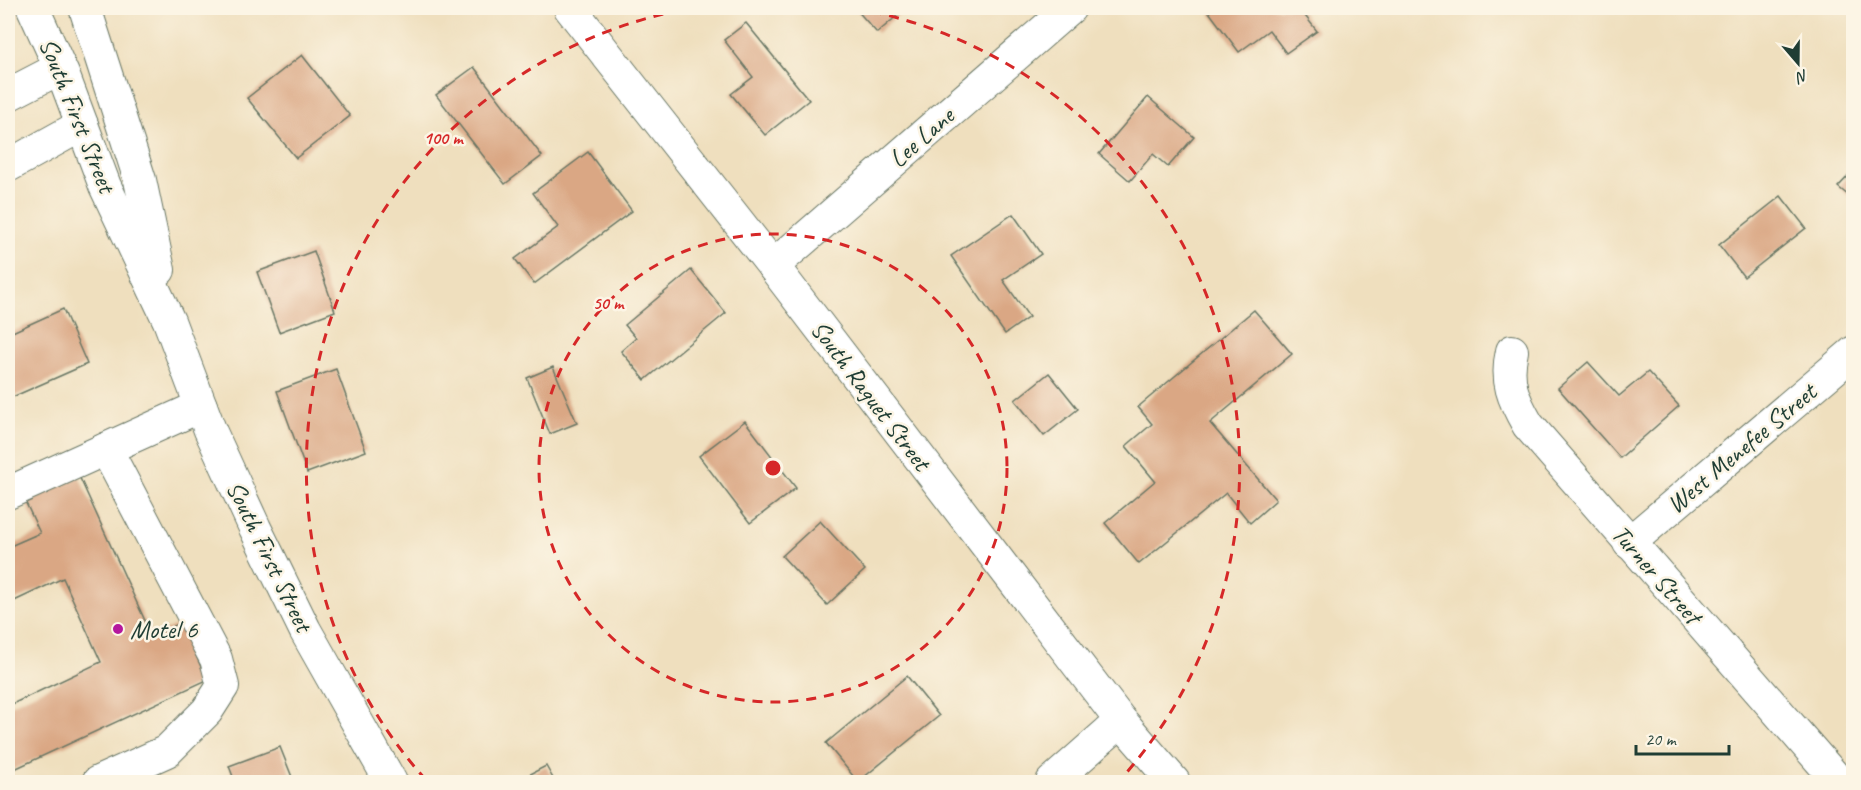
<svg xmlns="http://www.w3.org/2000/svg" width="1861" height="790" font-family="Caveat,sans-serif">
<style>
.building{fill:#daa784}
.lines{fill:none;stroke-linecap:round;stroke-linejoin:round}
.minor-casing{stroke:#687664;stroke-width:34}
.minor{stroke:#fff;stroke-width:32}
.ring{fill:none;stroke:#d62828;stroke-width:3;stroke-dasharray:10 8}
.poi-dot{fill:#b5179e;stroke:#fcf5e5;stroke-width:2}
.labels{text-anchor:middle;stroke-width:5;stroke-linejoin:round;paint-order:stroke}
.street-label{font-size:26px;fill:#1f3d34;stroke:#fcf5e5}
.poi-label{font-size:26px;fill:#1f3d34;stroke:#fcf5e5;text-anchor:start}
.centre{fill:#d62828;stroke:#fcf5e5;stroke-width:3}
.ring-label{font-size:18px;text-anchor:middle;font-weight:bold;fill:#d62828;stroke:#fcf5e5;stroke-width:5;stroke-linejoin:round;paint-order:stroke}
</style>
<rect width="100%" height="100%" fill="#fcf5e5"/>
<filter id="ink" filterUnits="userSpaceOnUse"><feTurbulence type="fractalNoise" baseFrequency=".0167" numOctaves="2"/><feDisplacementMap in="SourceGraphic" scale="12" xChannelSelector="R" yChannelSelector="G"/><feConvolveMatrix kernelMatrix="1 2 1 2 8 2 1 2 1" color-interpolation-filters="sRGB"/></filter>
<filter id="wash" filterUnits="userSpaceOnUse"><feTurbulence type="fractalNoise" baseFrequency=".008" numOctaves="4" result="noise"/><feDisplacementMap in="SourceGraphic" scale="24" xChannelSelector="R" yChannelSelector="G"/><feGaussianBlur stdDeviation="1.35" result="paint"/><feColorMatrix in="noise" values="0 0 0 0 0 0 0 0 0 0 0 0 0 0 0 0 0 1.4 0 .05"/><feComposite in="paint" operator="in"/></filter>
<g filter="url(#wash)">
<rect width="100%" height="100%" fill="#efdfbe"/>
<g id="blocks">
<!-- building -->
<g class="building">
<path d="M 855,8 L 906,8 L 877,33 Z"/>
<path d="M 1206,8 L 1299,8 L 1317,31 L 1286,53 L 1269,30 L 1239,52 Z"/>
<path d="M 746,23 L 809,100 L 765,135 L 731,94 L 753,77 L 724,40 Z"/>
<path d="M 302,55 L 350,116 L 296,158 L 247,98 Z"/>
<path d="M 474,67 L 542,156 L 505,184 L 436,95 Z"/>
<path d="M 1148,97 L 1194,137 L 1168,167 L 1153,154 L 1130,181 L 1099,154 Z"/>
<path d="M 588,152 L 632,211 L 534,284 L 515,259 L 558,227 L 533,193 Z"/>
<path d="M 1854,170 L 1854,200 L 1838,187 Z"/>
<path d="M 1781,196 L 1806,228 L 1744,277 L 1719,245 Z"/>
<path d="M 1013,214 L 1041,254 L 1003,280 L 1029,317 L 1005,334 L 951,256 Z"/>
<path d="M 314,251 L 335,311 L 279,332 L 257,272 Z"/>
<path d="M 691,270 L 726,313 L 645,380 L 621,351 L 636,338 L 625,325 Z"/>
<path d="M 63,309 L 87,364 L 8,399 L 8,334 Z"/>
<path d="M 1254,310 L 1292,354 L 1210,423 L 1276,500 L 1250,523 L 1226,493 L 1139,564 L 1105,523 L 1155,481 L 1126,446 L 1152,424 L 1138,407 Z"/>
<path d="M 1588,362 L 1619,396 L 1648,372 L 1679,406 L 1620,458 L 1558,388 Z"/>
<path d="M 553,367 L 577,423 L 550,434 L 527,378 Z"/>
<path d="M 336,369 L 366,451 L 307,473 L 277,391 Z"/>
<path d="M 1049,373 L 1078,409 L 1044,436 L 1015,400 Z"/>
<path d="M 745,421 L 796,488 L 750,523 L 699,456 Z"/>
<path d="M 79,476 L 152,636 L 181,623 L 207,680 L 8,772 L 8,706 L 101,662 L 63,578 L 8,604 L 8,547 L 40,533 L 25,501 Z"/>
<path d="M 820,521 L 865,570 L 827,605 L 782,556 Z"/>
<path d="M 907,676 L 939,716 L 858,782 L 826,743 Z"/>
<path d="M 280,747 L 294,782 L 235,782 L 229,766 Z"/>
<path d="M 546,766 L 555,782 L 515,782 Z"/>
</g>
</g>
</g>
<g filter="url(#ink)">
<use href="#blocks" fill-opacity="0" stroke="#687664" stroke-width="1.5"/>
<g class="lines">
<!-- minor casing -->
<g class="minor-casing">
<g id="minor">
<path d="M 33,8 L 63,74 L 105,186 L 169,321 L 210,430 L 255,528 L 305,630 L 391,782"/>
<path d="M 85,8 L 140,180 L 159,270"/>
<path d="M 570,8 L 773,266 L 1121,721 L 1174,782"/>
<path d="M 8,95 L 60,68"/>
<path d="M 8,166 L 82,125"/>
<path d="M 773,266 L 1070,8"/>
<path d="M 1512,351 C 1505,381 1513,399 1528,425 L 1839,782"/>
<path d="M 8,493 L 201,406"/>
<path d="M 1629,543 L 1854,352"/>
<path d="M 98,782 L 167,751 L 207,711 L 223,686 L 216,659 L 106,449"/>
<path d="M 1052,782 L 1121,721"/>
</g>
</g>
<!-- minor -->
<use href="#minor" class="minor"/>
</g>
</g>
<!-- distance rings -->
<g class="ring">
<circle cx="773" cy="468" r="234"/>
<path d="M426 780A467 467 0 0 1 692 8M854 8A467 467 0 0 1 1120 780"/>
</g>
<!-- markers -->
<circle class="poi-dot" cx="118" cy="629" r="6"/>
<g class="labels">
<!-- street labels -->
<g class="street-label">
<text transform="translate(78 115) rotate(68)" y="9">South First Street</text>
<text transform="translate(921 137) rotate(-41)" y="9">Lee Lane</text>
<text transform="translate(871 395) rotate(53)" y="9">South Raguet Street</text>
<text transform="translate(1741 448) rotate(-40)" y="9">West Menefee Street</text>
<text transform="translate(270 556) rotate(64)" y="9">South First Street</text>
<text transform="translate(1657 574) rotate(49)" y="9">Turner Street</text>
</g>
<!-- poi labels -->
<g class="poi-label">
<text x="130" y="638">Motel 6</text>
</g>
</g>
<circle cx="773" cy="468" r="9" class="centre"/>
<g class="ring-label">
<text x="443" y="144">100 m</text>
<text x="608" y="309">50 m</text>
</g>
<!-- margin -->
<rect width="1861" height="790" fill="none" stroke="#fcf5e5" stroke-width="30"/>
<!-- north arrow -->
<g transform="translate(1798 63) rotate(160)" stroke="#fcf5e5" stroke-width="4.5" paint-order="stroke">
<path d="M0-4.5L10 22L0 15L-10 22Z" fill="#1f3d34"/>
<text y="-9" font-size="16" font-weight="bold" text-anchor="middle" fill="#1f3d34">N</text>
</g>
<!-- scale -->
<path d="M1636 745v9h93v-9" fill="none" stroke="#1f3d34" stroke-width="3"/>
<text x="1645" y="745" font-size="18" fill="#1f3d34" stroke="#fcf5e5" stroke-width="4.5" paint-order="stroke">20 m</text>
</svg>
